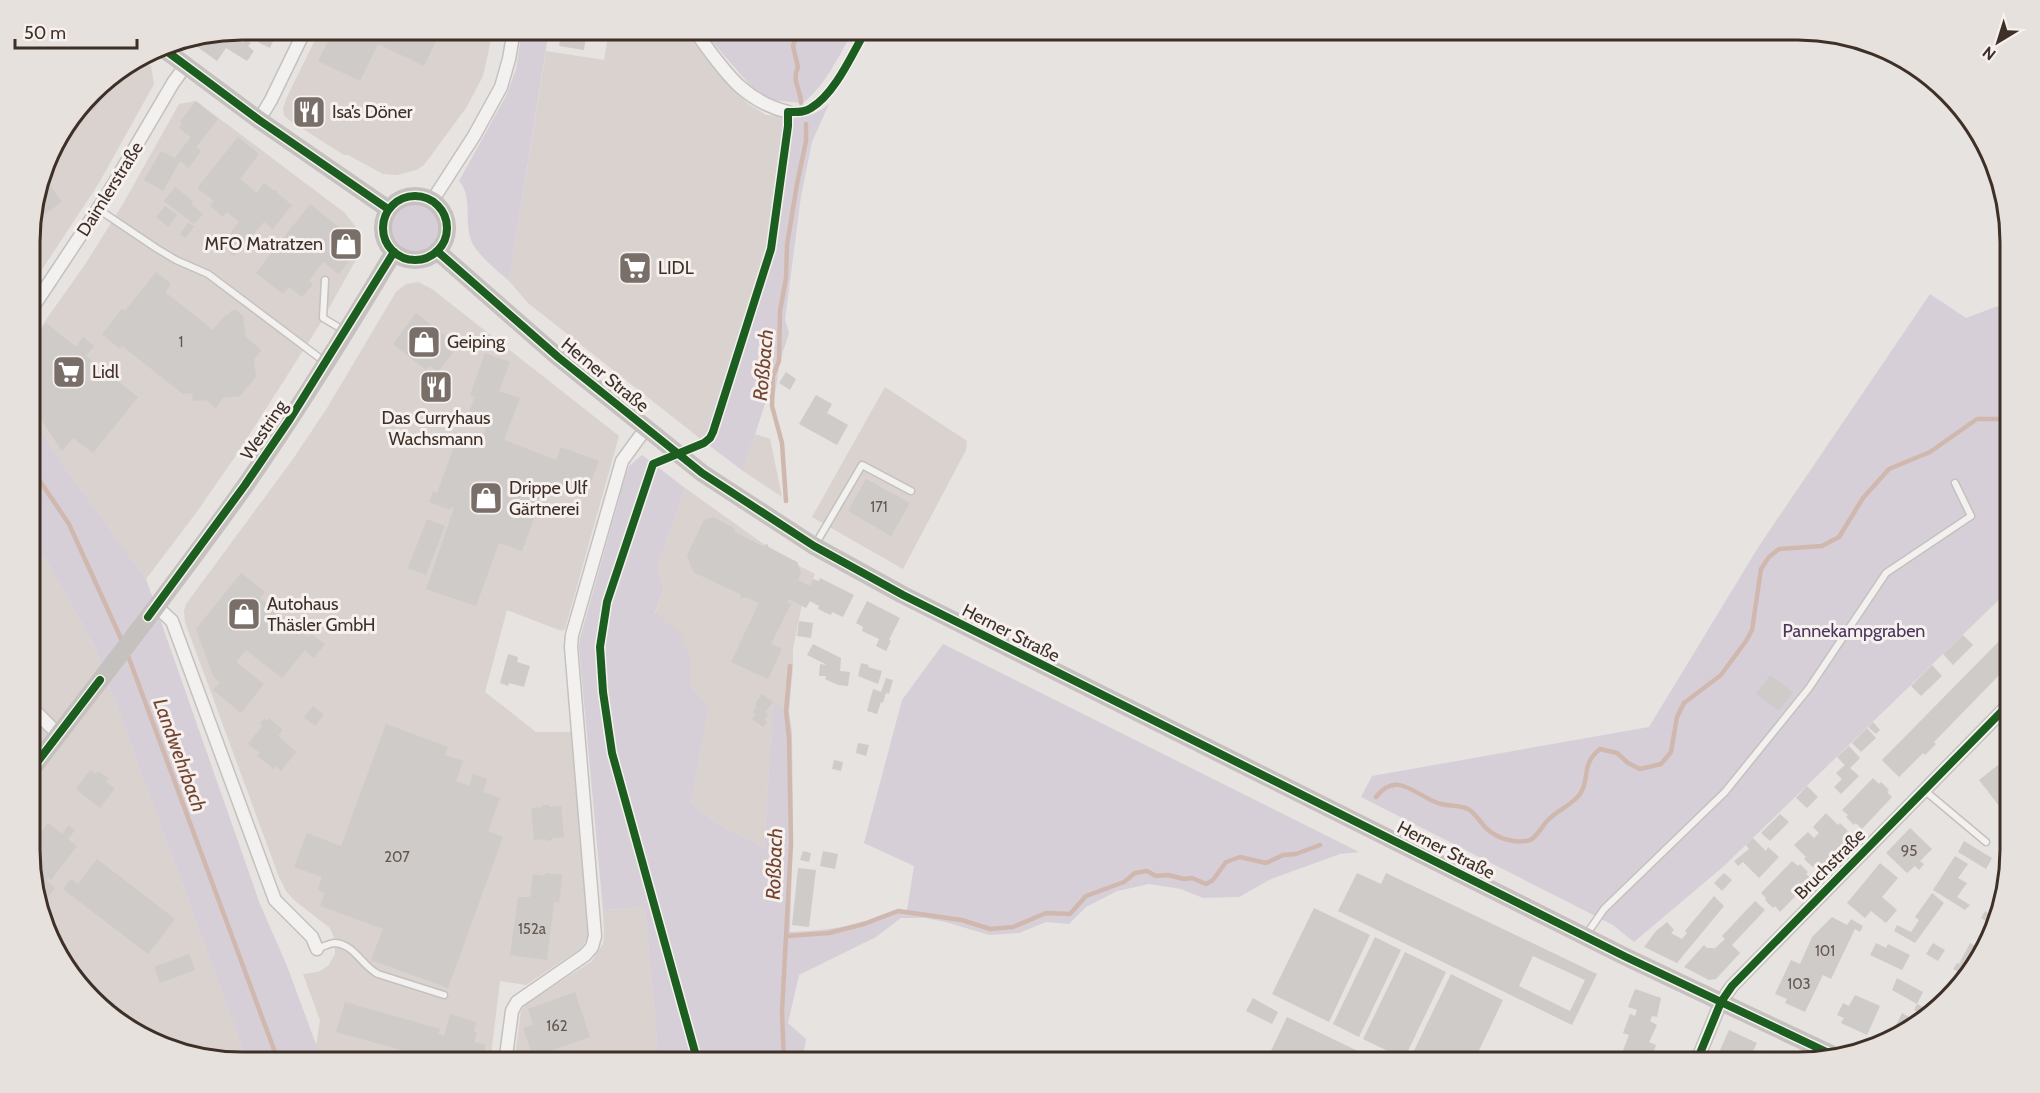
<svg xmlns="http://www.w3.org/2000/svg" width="2040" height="1093" font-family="Cabin,sans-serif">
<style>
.built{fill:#d9d2ce}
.green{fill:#d6cfd8}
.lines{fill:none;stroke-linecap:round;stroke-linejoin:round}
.stream{stroke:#d1b8ae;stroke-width:4.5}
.building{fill:#cecbc9;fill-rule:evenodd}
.lane-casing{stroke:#c4c1be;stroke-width:9}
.street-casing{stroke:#c4c1be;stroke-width:15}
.lane{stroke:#f2f1f0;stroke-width:6}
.street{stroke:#f2f1f0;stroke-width:12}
.secondary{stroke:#c5c1be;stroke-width:18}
.cycleway-casing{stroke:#f6f0ee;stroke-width:11}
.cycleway{stroke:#1b5e20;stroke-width:8}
.labels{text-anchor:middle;stroke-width:6;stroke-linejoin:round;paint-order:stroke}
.number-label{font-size:15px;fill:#645850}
.poi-label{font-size:18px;fill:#3f3027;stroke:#f6f0ee;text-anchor:start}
.street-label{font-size:18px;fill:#3f3027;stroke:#f6f0ee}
.park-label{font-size:18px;fill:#4a355b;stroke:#f6f0ee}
.water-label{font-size:20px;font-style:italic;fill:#734531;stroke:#f6f0ee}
.rim{fill:none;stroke:#3f3027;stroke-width:3}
</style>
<rect width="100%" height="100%" fill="#e6e3e0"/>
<!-- built -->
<g class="built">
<path d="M 320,30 L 493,30 L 483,76 L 466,108 L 424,165 L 416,170 L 397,175 L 383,174 L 348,155 L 344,155 L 289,120 L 284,115 L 283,109 L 286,99 Z"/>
<path d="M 609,30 L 684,30 L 706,59 L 747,103 L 766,115 L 782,116 L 764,255 L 702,440 L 528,303 L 509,281 L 546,51 L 604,60 Z"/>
<path d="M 141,59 L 151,66 L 154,84 L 99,183 L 31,286 L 30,229 L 52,148 L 102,83 Z"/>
<path d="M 196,101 L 345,213 L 358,230 L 361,251 L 320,324 L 239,451 L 196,513 L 146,579 L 64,466 L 31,416 L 31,341 L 86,263 L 124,202 L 179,104 Z"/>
<path d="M 418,282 L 432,289 L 619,436 L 565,629 L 562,631 L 507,610 L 485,692 L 536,732 L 571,732 L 588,933 L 586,941 L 580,949 L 526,985 L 500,981 L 490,1063 L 323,1063 L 316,1046 L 320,1020 L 303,974 L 318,972 L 328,966 L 335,954 L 335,940 L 330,928 L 295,901 L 286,891 L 279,877 L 185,622 L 184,611 L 186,604 L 293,459 L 327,408 L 396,292 L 406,284 Z"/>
<path d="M 885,387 L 967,441 L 966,450 L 903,569 L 812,517 Z"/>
<path d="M 755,434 L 770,439 L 782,497 L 743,471 Z"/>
<path d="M 685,488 L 765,545 L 767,544 L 769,547 L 797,562 L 799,566 L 815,574 L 801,609 L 793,648 L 793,666 L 787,666 L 784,709 L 773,703 L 764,848 L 717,823 L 691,803 L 709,706 L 690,685 L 690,657 L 655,614 L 664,587 L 657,569 Z"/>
<path d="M 31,527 L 42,553 L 95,647 L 248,1063 L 148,1041 L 74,979 L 32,878 Z"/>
<path d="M 645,907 L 659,1063 L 514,1063 L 521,1011 L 527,1003 L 591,962 L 603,944 L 604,934 L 603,910 Z"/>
</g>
<!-- green -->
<g class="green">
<path d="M 522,30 L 549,30 L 509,281 C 498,271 476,254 471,240 C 464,221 473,196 459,181 L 507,94 L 516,69 Z"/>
<path d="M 702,30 L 854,30 C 838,56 827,84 803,103 L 770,100 L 756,92 Z"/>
<path d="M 829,104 L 812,142 L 801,196 L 785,320 L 789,333 L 780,361 L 775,394 L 765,404 L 743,471 L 702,440 L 764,255 L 782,116 C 802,119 813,117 829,104 Z"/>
<circle cx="414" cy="227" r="24"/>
<path d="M 1930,294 L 1966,318 L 1998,306 L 2008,295 L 2009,590 L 1724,866 L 1634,942 L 1613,925 L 1361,797 L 1372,776 L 1649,727 L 1759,546 Z"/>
<path d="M 31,416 L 64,466 L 146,579 L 260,904 L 287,966 L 323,1063 L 248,1063 L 95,647 L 42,553 L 31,527 Z"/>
<path d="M 642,455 L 685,488 L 657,569 L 664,587 L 655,613 L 681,634 L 690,657 L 690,685 L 709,706 L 691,803 L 717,823 L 764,848 L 773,702 L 784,709 L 787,666 L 793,666 L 789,712 L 792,732 L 793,829 L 790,932 C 815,931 838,929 861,922 C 877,918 891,909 907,910 L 914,866 L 864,843 L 902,700 L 943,644 L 1359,852 L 1340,854 L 1271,879 L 1239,897 L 1203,898 L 1181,889 L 1149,884 L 1117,891 L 1086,907 L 1069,924 L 1046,922 L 1019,933 L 989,935 L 946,922 L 925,918 L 901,918 L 876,937 L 799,975 L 788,1023 L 806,1039 L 802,1063 L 659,1063 L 645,907 L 603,910 L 579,648 L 580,638 L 626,474 L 629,466 Z"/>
</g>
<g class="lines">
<!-- stream -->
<g class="stream">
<path d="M 798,30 L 793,46 L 798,67 C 791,81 801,89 801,103"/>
<path d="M 31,468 L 69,524 L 123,643"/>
<path d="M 786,501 L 782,443 L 772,406 L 773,376 L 779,361 L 780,311 L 786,278 L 787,245 L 797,184 L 806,141 L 806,124"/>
<path d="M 127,653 L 279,1063"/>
<path d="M 1376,797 C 1398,769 1416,797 1441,804 C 1449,806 1460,805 1468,809 C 1476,813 1480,823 1487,829 C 1498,839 1516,844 1530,840 C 1537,837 1542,826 1548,820 C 1558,810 1572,805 1580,794 C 1591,778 1580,765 1600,749 L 1617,753 L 1628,763 L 1640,769 L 1661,764 L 1671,752 L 1677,717 L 1684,703 L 1721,675 L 1746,641 L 1752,630 L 1761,569 L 1769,557 L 1779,549 L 1822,546 L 1839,537 L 1863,498 L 1889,469 L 1930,452 L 1977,419 L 2009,419"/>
<path d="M 787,936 L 829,933 L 864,924 L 898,911 L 962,920 L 990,929 L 1013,927 L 1046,913 L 1070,914 L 1086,896 L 1124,882 L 1135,873 L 1147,871 L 1156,876 L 1168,875 L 1184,879 L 1192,878 L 1206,884 L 1213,880 L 1226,862 L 1240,857 L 1266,863 L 1283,855 L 1296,854 L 1320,845"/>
<path d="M 784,1063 L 782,1011 L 791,843 L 789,738 L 786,711 L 790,666"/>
</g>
</g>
<!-- building -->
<g class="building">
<path d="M 264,30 L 278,30 L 270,48 L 258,42 Z"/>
<path d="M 334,30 L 441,30 L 424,66 L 378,44 L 360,81 L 318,61 Z"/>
<path d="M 562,30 L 587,30 L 584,50 L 559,46 Z"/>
<path d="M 228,33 L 243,43 L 245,39 L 251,43 L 248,46 L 254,51 L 247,61 L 226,48 L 217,61 L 189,41 L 214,36 L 217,38 L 219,35 Z"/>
<path d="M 124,70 L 93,111 L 85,106 L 102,83 Z"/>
<path d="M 196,101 L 218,119 L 196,147 L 201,151 L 189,168 L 180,161 L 163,191 L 144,180 L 161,151 L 175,158 L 191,137 L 179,128 L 182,124 L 180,122 Z"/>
<path d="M 302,105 L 318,108 L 316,120 L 300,117 Z"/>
<path d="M 238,137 L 259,154 L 240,179 L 257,193 L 264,183 L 273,190 L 277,190 L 277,193 L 292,205 L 273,229 L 264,222 L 234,256 L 221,245 L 239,222 L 227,212 L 223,217 L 210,206 L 214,201 L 197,188 Z"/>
<path d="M 44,177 L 62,202 L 45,214 L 38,202 Z"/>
<path d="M 175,187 L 193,201 L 191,204 L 203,214 L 194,224 L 164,201 Z"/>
<path d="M 310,204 L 351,237 L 354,254 L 339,274 L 323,262 L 309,281 L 313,284 L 302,297 L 289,287 L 283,294 L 256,273 Z"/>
<path d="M 165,206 L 177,215 L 168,227 L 156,217 Z"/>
<path d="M 188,223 L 194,226 L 186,238 L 180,234 Z"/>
<path d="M 156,272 L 171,284 L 165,292 L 213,330 L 226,314 L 228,315 L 231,311 L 236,310 L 243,316 L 246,337 L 261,350 L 254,360 L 256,377 L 240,396 L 223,398 L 216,408 L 206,400 L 193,401 L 192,393 L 183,394 L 122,346 L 120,349 L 102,334 L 122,309 L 125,311 Z"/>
<path d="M 416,313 L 458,346 L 438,372 L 430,366 L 426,370 L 393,344 Z"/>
<path d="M 46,323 L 76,347 L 83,337 L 94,346 L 86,356 L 138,397 L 93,453 L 73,438 L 62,451 L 31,404 L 31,399 L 36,393 L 31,388 L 31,343 Z"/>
<path d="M 485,353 L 510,362 L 499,391 L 520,398 L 504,440 L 556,460 L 561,447 L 599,461 L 587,492 L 574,487 L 570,496 L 546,487 L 522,551 L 499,543 L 476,606 L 426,589 L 454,508 L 451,507 L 450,510 L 429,502 L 433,491 L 437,493 L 459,433 L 480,441 L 487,425 L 467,418 L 475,396 L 470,395 Z"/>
<path d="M 786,372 L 796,379 L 790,390 L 779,383 Z"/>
<path d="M 434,377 L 446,387 L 438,397 L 425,387 Z"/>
<path d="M 816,395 L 832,404 L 827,413 L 848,425 L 837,445 L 799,424 Z"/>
<path d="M 866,479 L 910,503 L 891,536 L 848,511 Z"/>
<path d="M 713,517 L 733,527 L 735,532 L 763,546 L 767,544 L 769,548 L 797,562 L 801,573 L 798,580 L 810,586 L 813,579 L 819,581 L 820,578 L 854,595 L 843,617 L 832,612 L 831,615 L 824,612 L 818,609 L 819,606 L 810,601 L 806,608 L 789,599 L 787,602 L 791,604 L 771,644 L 782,649 L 768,679 L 731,662 L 759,603 L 745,597 L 741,599 L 740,594 L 693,572 L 687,555 L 704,520 Z"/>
<path d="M 427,519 L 445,526 L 426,575 L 408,568 Z"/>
<path d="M 31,533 L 42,553 L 31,567 Z"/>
<path d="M 241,573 L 265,592 L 260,598 L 309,637 L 311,634 L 325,644 L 314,658 L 305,650 L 282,678 L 246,650 L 236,662 L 264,684 L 241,713 L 213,690 L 220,682 L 214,678 L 196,629 Z"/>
<path d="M 867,601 L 900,618 L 889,640 L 891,641 L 886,651 L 876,646 L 879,639 L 862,631 L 863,627 L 856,623 Z"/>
<path d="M 799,621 L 813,623 L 811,638 L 797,636 Z"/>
<path d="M 2009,631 L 2009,665 L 1934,742 L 1936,744 L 1925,755 L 1923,753 L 1899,777 L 1882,760 Z"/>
<path d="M 1963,635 L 1973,645 L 1953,665 L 1943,654 Z"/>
<path d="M 813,644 L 841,658 L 840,671 L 850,672 L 848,686 L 838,685 L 825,679 L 826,676 L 819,676 L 820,664 L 827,665 L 807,655 Z"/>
<path d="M 508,654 L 518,657 L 517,662 L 530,666 L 524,687 L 509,683 L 508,686 L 500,683 Z"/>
<path d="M 861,663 L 869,665 L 868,667 L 882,671 L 878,684 L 858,676 Z"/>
<path d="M 1932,665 L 1942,676 L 1921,696 L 1911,686 Z"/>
<path d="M 1770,675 L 1793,692 L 1779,711 L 1756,694 Z"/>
<path d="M 886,678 L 893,680 L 889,694 L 886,693 L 883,703 L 881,702 L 877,714 L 867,711 L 873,689 L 881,692 Z"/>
<path d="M 762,694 L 773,702 L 765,712 L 768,714 L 764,720 L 767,722 L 763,727 L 752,719 L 756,714 L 753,712 L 757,706 L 755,704 Z"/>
<path d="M 313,706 L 324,715 L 315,726 L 304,717 Z"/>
<path d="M 269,718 L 283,730 L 278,736 L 296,752 L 281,771 L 276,766 L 274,769 L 257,756 L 260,753 L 248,744 L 262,726 L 260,724 L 264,719 L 267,721 Z"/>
<path d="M 1873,722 L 1880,730 L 1876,734 L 1868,727 Z"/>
<path d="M 386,724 L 448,747 L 445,755 L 463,761 L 456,781 L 469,786 L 473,774 L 487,779 L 483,792 L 500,798 L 488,831 L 503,837 L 448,988 L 371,960 L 383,929 L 320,906 L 325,893 L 318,890 L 322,877 L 294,867 L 307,833 L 341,846 Z"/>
<path d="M 1867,728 L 1876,738 L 1861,752 L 1852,743 Z"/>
<path d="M 858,743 L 869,745 L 866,756 L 856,753 Z"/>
<path d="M 1849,746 L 1860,758 L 1850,768 L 1859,776 L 1841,794 L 1834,787 L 1842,779 L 1836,773 L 1845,765 L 1837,757 Z"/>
<path d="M 834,760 L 843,762 L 841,771 L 832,769 Z"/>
<path d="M 1998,765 L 2010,780 L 2010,820 L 1979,780 Z"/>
<path d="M 90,770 L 96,774 L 98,771 L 108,778 L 106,782 L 115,788 L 100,808 L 76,789 Z"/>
<path d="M 1873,778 L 1879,784 L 1881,782 L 1889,790 L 1887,792 L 1892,797 L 1862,829 L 1856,823 L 1854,825 L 1846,817 L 1848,815 L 1842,810 Z"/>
<path d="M 1807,786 L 1818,797 L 1807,808 L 1796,798 Z"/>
<path d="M 542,805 L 549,805 L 550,807 L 561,806 L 564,837 L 552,838 L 552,840 L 546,841 L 546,839 L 534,840 L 531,808 L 542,807 Z"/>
<path d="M 1826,813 L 1838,825 L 1840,823 L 1848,831 L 1846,833 L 1852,839 L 1820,871 L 1815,866 L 1813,867 L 1804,859 L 1806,857 L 1794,845 L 1808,832 L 1814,838 L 1819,833 L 1813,827 Z"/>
<path d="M 1780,814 L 1789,822 L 1770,841 L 1761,833 Z"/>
<path d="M 48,823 L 62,834 L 69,825 L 75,830 L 68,839 L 77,846 L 51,880 L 48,878 L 46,880 L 55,888 L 44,902 L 41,900 L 32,878 L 32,843 Z"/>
<path d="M 1910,828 L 1932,849 L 1920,861 L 1924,864 L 1919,870 L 1915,866 L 1907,873 L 1886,853 Z"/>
<path d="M 1753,838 L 1766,851 L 1768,847 L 1779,857 L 1759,878 L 1743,862 L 1738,866 L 1734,861 L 1749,849 L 1746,845 Z"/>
<path d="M 1964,841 L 1992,858 L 1986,869 L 1958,852 Z"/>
<path d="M 803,851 L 811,853 L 809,862 L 800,860 Z"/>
<path d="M 823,851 L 838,854 L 835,869 L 820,866 Z"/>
<path d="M 1955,856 L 1968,864 L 1958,878 L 1967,883 L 1957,897 L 1970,905 L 1965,910 L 1933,890 Z"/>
<path d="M 97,859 L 175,919 L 148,954 L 63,889 L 71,879 L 78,884 Z"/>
<path d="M 1792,861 L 1798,866 L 1800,864 L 1808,872 L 1806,874 L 1812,879 L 1780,912 L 1775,906 L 1773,908 L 1765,900 L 1766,898 L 1761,893 Z"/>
<path d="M 1880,863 L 1898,878 L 1882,897 L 1897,910 L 1886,923 L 1871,911 L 1865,918 L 1847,903 Z"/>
<path d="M 798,868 L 816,870 L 809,927 L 792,925 Z"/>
<path d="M 545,873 L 562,875 L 562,878 L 559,903 L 554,902 L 547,960 L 510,955 L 518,897 L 530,897 L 533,874 L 545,876 Z"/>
<path d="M 1357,873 L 1381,884 L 1386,873 L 1597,974 L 1572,1025 L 1338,911 ZM 1533,956 L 1585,980 L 1570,1011 L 1519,986 Z"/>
<path d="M 1724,873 L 1732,880 L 1722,891 L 1714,883 Z"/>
<path d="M 1932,893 L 1944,903 L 1915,943 L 1894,931 L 1897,925 L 1911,932 L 1919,920 L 1915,917 Z"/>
<path d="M 1714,896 L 1724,906 L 1677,963 L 1644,947 L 1656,931 L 1667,922 L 1674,930 L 1671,933 L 1682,939 L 1687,933 L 1685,931 Z"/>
<path d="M 1755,901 L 1765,910 L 1732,945 L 1740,953 L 1716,979 L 1709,980 L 1684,967 L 1704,945 L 1707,948 L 1714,948 L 1713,950 L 1725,939 L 1722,936 Z"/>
<path d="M 1314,908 L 1370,935 L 1329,1022 L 1272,994 Z"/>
<path d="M 1985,911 L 1992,916 L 1996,912 L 1993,925 L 1981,918 Z"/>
<path d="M 1832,917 L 1847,925 L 1851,919 L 1863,926 L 1860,932 L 1855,929 L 1831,979 L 1823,975 L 1805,1012 L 1785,1003 L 1787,999 L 1775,994 L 1791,960 L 1800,964 L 1812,937 Z"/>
<path d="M 1375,937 L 1401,950 L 1359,1037 L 1333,1024 Z"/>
<path d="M 1876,943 L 1886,948 L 1888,944 L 1910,955 L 1902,970 L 1870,955 Z"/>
<path d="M 1933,943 L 1945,950 L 1938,961 L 1926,954 Z"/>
<path d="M 1970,943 L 1983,950 L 1962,974 L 1953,969 L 1957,963 L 1959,964 Z"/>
<path d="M 1405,952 L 1446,972 L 1404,1059 L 1363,1039 Z"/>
<path d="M 189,954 L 195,970 L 160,983 L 154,967 Z"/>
<path d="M 1451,974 L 1503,1000 L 1473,1063 L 1441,1063 L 1437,1059 L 1435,1063 L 1412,1063 L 1409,1061 Z"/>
<path d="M 1897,978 L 1923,992 L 1917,1004 L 1892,990 Z"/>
<path d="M 1635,989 L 1661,998 L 1657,1017 L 1652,1016 L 1650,1021 L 1657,1025 L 1649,1042 L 1656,1045 L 1650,1063 L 1618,1063 L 1629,1035 L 1623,1033 L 1630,1014 L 1635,1016 L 1637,1010 L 1628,1007 Z"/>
<path d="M 96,992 L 104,998 L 101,1002 L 93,995 Z"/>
<path d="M 575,992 L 590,1037 L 533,1057 L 523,1028 L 533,1025 L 528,1009 Z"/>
<path d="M 1855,995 L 1880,1006 L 1867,1035 L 1841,1023 L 1844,1018 L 1837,1015 L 1843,1003 L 1849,1006 Z"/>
<path d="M 1253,998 L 1278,1012 L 1272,1024 L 1246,1011 Z"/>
<path d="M 345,1002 L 440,1029 L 438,1034 L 444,1036 L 450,1014 L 476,1022 L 474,1032 L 477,1033 L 474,1042 L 486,1045 L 481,1063 L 466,1060 L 465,1063 L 448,1063 L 336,1032 Z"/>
<path d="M 1917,1004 L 1929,1010 L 1925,1016 L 1914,1010 Z"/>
<path d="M 1902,1013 L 1913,1019 L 1909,1026 L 1914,1028 L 1891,1035 Z"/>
<path d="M 1287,1017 L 1383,1063 L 1291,1063 L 1270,1053 Z"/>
<path d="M 1729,1030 L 1757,1043 L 1747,1063 L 1723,1063 L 1717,1057 Z"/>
<path d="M 1774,1050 L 1786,1056 L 1783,1063 L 1769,1063 Z"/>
<path d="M 563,1054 L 565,1063 L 549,1063 L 548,1059 Z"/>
</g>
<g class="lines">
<!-- lane casing -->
<g class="lane-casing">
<g id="lane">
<path d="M 788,112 C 796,112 804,113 811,108 C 835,94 852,54 866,30"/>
<path d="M 98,209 L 156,248 L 176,260 L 208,274 L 325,362"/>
<path d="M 325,280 L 323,318 L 345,331"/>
<path d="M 815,545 L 862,465 L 911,491"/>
<path d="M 1924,790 L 1986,842"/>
<path d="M 1586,935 L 1604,909 L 1725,792 L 1809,688 L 1886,573 L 1971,516 L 1955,483"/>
<path d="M 317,949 C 322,947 330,943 335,943 C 354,944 363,967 378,974 L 444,995"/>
</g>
</g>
<!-- street casing -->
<g class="street-casing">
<g id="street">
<path d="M 694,30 C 722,67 740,100 788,112"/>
<path d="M 259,120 L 271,100 L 305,30"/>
<path d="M 432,201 L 474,136 L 501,87 L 509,59 L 514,30"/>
<path d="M 31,310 L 106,197 L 173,83 L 186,65"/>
<path d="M 156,606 L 172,621 L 275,900 L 312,937 L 317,949"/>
<path d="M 32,708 L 58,734"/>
<path d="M 505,1063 L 512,1011 L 517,1002 L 585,955 L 592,947 L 595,936 L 571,647 L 572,635 L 622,461 L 646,428"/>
<path d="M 1696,1063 L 1721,1002 L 1732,986 L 2010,703"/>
</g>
</g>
<!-- lane -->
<use href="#lane" class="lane"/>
<!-- street -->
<use href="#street" class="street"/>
<!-- secondary -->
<g class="secondary">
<path d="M 161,47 L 259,120 L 388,209"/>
<circle cx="415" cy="228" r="32"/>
<path d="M 437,251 L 558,357 L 702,473 L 814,546 L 903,595 L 1626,957 L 1833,1055"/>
<path d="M 32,769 C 104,675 177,582 245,486 C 298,410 347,331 394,252"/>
</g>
<!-- cycleway casing -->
<g class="cycleway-casing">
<g id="cycleway">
<path d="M 161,47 L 259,120 L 388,209"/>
<circle cx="415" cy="228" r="32"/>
<path d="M 437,251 L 558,357 L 702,473 L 814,546 L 903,595 L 1626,957 L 1833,1055"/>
<path d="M 148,617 L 245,485 L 290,419 L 394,252"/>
<path d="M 32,769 L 100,680"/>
<path d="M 698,1063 L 612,753 L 603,692 L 600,647 L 607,602 L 653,464 L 704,443 L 710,438 L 713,432 L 771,249 L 788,126 L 788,112 C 796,112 804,113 811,108 C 835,94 852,54 866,30"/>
<path d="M 1696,1063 L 1721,1002 L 1732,986 L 2010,703"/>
</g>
</g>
<!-- cycleway -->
<use href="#cycleway" class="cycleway"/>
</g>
<!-- icons -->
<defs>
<g id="restaurant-square" transform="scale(1.725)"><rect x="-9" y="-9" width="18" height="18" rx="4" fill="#796f68" stroke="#f6f0ee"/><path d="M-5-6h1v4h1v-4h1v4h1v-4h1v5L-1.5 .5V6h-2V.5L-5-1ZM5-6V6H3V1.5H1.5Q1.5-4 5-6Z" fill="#fff"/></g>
<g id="shop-square" transform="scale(1.725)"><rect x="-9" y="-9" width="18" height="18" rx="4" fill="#796f68" stroke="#f6f0ee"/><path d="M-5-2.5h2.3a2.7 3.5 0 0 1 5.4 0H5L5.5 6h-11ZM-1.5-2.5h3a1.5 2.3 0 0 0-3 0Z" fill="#fff"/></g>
<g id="supermarket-square" transform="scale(1.725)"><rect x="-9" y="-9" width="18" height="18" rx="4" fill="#796f68" stroke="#f6f0ee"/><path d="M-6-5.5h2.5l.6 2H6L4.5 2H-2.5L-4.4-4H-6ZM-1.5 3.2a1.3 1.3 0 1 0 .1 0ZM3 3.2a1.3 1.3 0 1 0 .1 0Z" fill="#fff"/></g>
</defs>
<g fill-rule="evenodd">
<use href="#restaurant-square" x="309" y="112"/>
<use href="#shop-square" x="346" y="244"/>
<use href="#supermarket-square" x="635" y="268"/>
<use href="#shop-square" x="424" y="342"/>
<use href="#supermarket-square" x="69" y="372"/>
<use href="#restaurant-square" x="436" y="387"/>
<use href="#shop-square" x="486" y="498"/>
<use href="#shop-square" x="244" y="614"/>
</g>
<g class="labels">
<!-- number labels -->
<g class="number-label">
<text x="181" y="347">1</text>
<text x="879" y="512">171</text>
<text x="1909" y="856">95</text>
<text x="397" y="862">207</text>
<text x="532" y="934">152a</text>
<text x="1825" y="956">101</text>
<text x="1799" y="989">103</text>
<text x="557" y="1031">162</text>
</g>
<!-- poi labels -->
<g class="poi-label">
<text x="332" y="118">Isa’s Döner</text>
<text x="323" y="250" text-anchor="end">MFO Matratzen</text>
<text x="658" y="274">LIDL</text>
<text x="447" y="348">Geiping</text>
<text x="92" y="378">Lidl</text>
<text x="436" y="424" text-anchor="middle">Das Curryhaus<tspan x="436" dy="21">Wachsmann</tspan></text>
<text x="509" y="494">Drippe Ulf<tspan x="509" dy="21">Gärtnerei</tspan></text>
<text x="267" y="610">Autohaus<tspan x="267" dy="21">Thäsler GmbH</tspan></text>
</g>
<!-- street labels -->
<g class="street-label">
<text transform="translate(110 189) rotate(-58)" y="6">Daimlerstraße</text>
<text transform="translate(605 375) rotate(39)" y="6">Herner Straße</text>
<text transform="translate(264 430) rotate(-56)" y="6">Westring</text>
<text transform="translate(1011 633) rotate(27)" y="6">Herner Straße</text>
<text transform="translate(1446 850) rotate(27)" y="6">Herner Straße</text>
<text transform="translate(1830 864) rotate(-45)" y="6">Bruchstraße</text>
</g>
<!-- park labels -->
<g class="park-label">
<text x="1854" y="637">Pannekampgraben</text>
</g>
<!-- water labels -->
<g class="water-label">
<text transform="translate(763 365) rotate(-85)" y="7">Roßbach</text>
<text transform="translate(180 755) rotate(70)" y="7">Landwehrbach</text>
<text transform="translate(774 864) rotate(-88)" y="7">Roßbach</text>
</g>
</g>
<!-- crop -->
<path d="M0 0H2040V1093H0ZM242 40H1798A202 202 0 0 1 2000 242V850A202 202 0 0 1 1798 1052H242A202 202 0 0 1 40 850V242A202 202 0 0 1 242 40Z" fill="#e7e1de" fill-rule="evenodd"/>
<path class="rim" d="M242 40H1798A202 202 0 0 1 2000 242V850A202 202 0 0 1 1798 1052H242A202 202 0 0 1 40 850V242A202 202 0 0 1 242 40Z"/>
<!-- north arrow -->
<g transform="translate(1998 42) rotate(218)" stroke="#f6f0ee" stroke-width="4.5" paint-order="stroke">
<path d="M0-4.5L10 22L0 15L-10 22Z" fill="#3f3027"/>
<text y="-9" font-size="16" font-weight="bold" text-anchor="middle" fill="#3f3027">N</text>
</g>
<!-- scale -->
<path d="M15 39v9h122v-9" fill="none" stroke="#3f3027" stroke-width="3"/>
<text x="24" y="39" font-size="18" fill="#3f3027" stroke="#f6f0ee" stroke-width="4.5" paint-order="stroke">50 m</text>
</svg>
